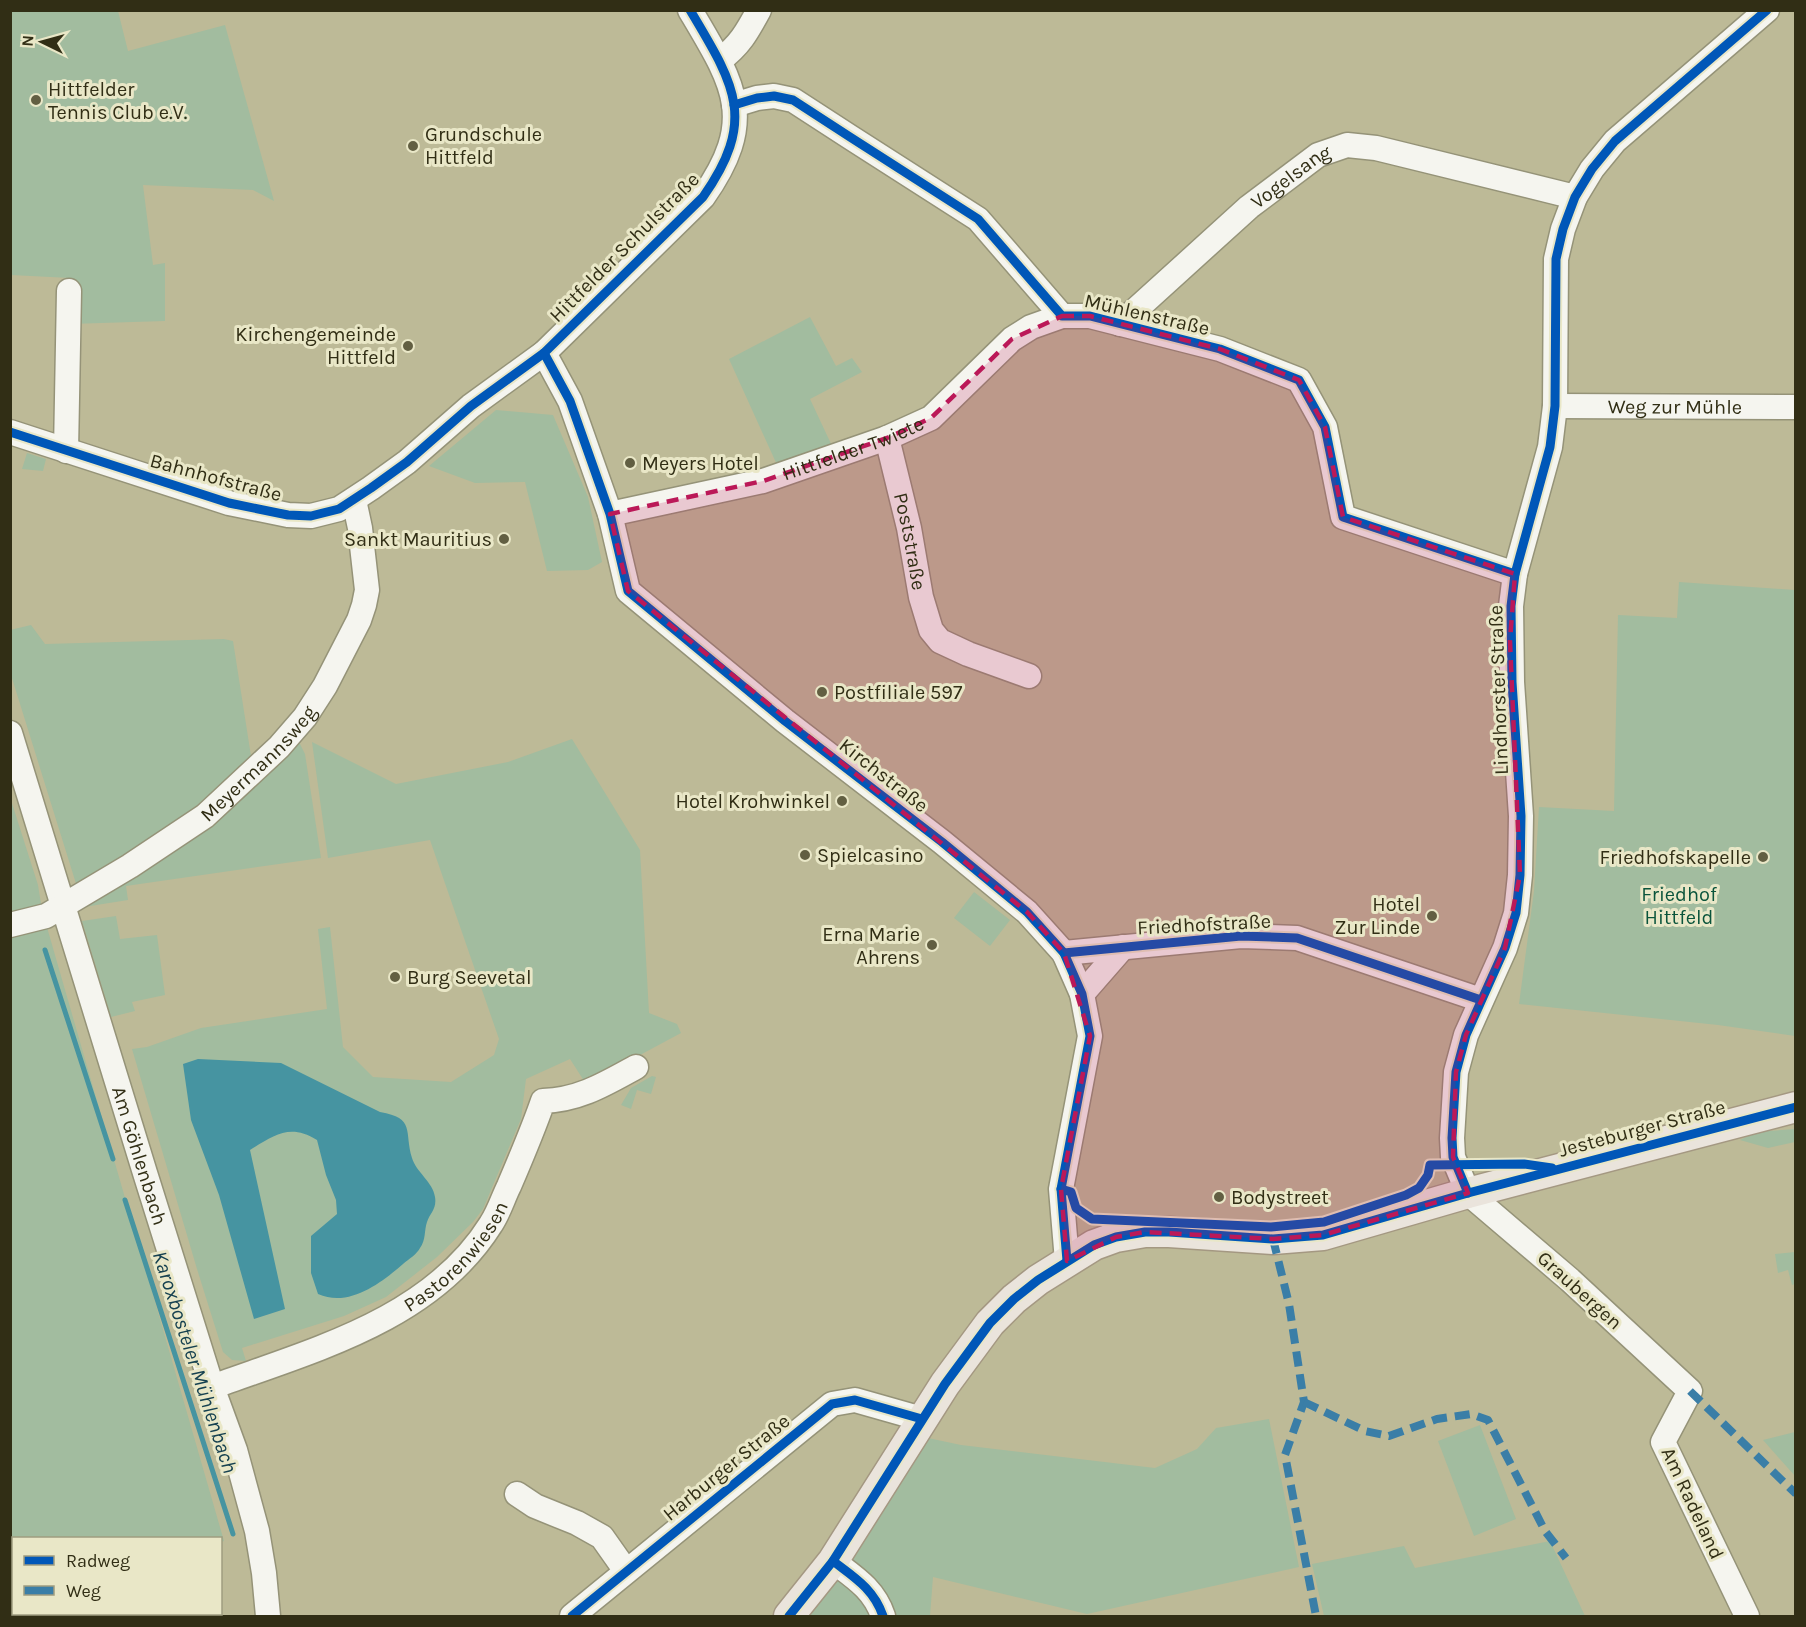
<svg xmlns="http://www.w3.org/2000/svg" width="1806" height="1627" font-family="Karla,sans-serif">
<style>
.green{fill:#a2bc9f}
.water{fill:#4694a1}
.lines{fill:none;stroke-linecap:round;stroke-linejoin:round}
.stream{stroke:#4694a1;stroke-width:5}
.minor-casing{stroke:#959378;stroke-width:27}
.major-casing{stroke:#a49882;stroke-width:33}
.minor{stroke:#f5f5ef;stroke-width:24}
.major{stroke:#eae4dc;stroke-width:30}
.quiet{stroke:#3a7ea7;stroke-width:8;stroke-dasharray:15 8;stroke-linecap:butt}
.cycleway-casing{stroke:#e9e7c7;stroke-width:13}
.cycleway{stroke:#0057b8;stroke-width:9}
.marked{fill:#bb1958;fill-opacity:0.2;stroke:#bb1958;stroke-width:4.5;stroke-dasharray:12 8;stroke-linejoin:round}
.poi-dot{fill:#625f42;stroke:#e9e7c7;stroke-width:2}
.labels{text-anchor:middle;stroke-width:6;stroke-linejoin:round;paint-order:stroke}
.poi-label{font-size:20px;fill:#312e15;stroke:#e9e7c7;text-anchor:start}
.street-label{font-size:20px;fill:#312e15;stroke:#e9e7c7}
.park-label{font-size:20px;fill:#0a543b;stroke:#e9e7c7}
.water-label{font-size:21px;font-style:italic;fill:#164150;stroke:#e9e7c7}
</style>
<rect width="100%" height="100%" fill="#bdba97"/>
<!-- green -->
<g class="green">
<path d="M 11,11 L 118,11 L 128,51 L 225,25 L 274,201 L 253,190 L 143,185 L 153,265 L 165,263 L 165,321 L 70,324 L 70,278 L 11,275 Z"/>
<path d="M 810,317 L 836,366 L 852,358 L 862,372 L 810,399 L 833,448 L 778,467 L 729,359 Z"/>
<path d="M 496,410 L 553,415 L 588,497 L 602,562 L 588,570 L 547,571 L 525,482 L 475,483 L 429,466 Z"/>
<path d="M 27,453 L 46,459 L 43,471 L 22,469 Z"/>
<path d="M 1679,582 L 1795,590 L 1795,1036 L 1718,1025 L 1519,1004 L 1534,891 L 1539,807 L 1614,811 L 1618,615 L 1677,618 Z"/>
<path d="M 31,625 L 45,644 L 224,639 L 233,641 L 251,756 L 231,780 L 202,810 L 78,890 L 11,675 L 10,630 Z"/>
<path d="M 297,738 L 305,754 L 321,858 L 126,886 L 128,900 L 84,907 Z"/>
<path d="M 572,739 L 640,850 L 649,1013 L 677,1024 L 681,1033 L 586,1084 L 570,1059 L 526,1079 L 521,1119 L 483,1209 L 473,1222 L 437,1257 L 386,1297 L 344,1316 L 242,1348 L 246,1361 L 232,1360 L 223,1352 L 197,1269 L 132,1049 L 147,1047 L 201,1028 L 327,1009 L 318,929 L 330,927 L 343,1047 L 373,1077 L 451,1082 L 494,1055 L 499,1039 L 430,840 L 328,858 L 312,742 L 396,784 L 508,762 Z"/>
<path d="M 10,797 L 38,885 L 42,910 L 224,1541 L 221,1542 L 220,1538 L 14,1538 L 14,1613 L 11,1616 Z"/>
<path d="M 974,892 L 1010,920 L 990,946 L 954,918 Z"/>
<path d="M 116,916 L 120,939 L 157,935 L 165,995 L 132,1002 L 135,1011 L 111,1017 L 82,921 Z"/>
<path d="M 652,1076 L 656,1077 L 651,1094 L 637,1090 L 631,1109 L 621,1105 L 631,1088 Z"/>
<path d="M 1795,1129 L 1795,1142 L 1768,1148 L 1740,1140 L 1756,1132 Z"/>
<path d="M 1795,1252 L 1795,1284 L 1792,1285 L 1788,1270 L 1778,1273 L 1775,1254 Z"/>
<path d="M 1269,1419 L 1299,1567 L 1087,1614 L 933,1577 L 930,1616 L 805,1616 L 928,1438 L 961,1445 L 1155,1468 L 1197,1449 L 1216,1428 Z"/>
<path d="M 1480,1425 L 1516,1519 L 1474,1536 L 1438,1441 Z"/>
<path d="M 1795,1432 L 1796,1432 L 1795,1476 L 1763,1440 Z"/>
<path d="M 1550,1541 L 1585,1616 L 1324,1616 L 1312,1564 L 1404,1546 L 1415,1568 Z"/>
</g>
<!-- water -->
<path class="water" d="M 198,1059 L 281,1063 L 380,1112 C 416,1118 404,1132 412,1158 C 416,1172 433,1182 435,1197 C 437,1209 430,1213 427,1222 C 424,1231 426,1240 420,1248 C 417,1254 409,1259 403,1264 C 381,1283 349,1308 318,1294 L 311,1273 L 311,1236 L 337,1214 L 336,1200 L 326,1175 L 317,1140 C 290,1123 274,1135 250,1150 L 285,1309 L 254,1319 L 219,1195 L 191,1120 L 183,1064 Z"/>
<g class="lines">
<!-- stream -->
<g class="stream">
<path d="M 45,950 L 113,1159"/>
<path d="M 125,1200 L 233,1534"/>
</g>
<!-- minor casing -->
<g class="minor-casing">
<g id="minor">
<path d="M 720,60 C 740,45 747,32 759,10"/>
<path d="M 734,105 L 757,98 L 774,96 L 793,100 L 850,137 L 978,219 L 1062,316"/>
<path id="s1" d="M 1120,324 L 1249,207 L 1318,155 L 1347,145 L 1376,148 L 1575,197"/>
<path d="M 544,353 L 570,401 L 610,514 L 628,591 L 785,721 L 942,842 L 1027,912 L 1064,953 L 1082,994 L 1090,1036 L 1061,1189 L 1067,1261"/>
<path id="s2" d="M 1555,406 L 1796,407"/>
<path d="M 10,432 L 229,503 L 288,515 L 311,516 L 339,509 L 371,488 L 407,462 L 471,406 L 544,353 L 703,197 C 758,119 734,84 690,10"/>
<path id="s3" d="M 887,438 L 909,528 L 921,597 L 931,630 L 940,641 L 968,654 L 1029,676"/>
<path d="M 66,451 L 69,291"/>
<path id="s4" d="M 610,514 L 763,481 L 887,438 L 931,418 L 1012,339 L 1031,327 L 1062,316 L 1090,316 L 1220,349 L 1299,380 L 1325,427 L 1343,517 L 1515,574"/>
<path id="s5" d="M 10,733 L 145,1173 L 212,1387 L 235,1450 L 257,1531 L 264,1573 L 268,1616"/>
<path id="s6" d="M 10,925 L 46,916 L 130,866 L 205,816 L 279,747 L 305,717 L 325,686 L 359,620 L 364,605 L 367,590 L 360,528 L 354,500"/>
<path d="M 1064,953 L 1241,936 L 1297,938 L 1481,1000"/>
<path d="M 1082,994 L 1123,947"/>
<path id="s7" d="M 212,1387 C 313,1350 431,1320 491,1224 C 499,1212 503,1198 509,1186 C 521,1158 533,1130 543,1101 C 579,1100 605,1084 636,1067"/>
<path d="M 517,1494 L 535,1506 L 577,1523 L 602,1537 L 626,1571"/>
<path d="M 833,1561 C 854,1577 874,1589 883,1616"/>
<path d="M 572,1616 L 832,1404 L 855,1400 L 922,1419"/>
<path d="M 1747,1616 L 1663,1442 L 1690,1391 L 1570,1280 L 1468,1193 L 1453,1157 L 1452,1138 L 1456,1072 L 1466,1035 L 1505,948 L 1516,913 L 1520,875 L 1521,816 L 1512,682 L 1511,606 L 1515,574 L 1550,447 L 1555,406 L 1556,259 L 1563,229 L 1575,197 L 1592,169 L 1615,141 L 1767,10"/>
</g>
</g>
<!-- major casing -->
<g class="major-casing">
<path id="major" d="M 789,1616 L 833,1561 L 945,1384 L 990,1323 L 1014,1299 L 1038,1280 L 1094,1245 L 1116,1237 L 1145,1232 L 1169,1232 L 1273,1239 L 1323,1235 L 1468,1193 L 1796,1107"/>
</g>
<!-- minor -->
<use href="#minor" class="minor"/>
<!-- major -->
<use href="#major" class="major"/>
<!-- quiet -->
<g class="quiet">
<path d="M 1273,1239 L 1289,1304 L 1304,1402 L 1285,1455 L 1316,1616"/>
<path d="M 1690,1391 L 1796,1494"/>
<path d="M 1304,1402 L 1365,1431 L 1389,1436 L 1437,1419 L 1471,1414 L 1488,1420 L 1545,1531 L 1566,1558"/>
</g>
<!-- cycleway casing -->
<g class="cycleway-casing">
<g id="cycleway">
<path d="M 734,105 L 757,98 L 774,96 L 793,100 L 850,137 L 978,219 L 1062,316 L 1090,316 L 1220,349 L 1299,380 L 1325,427 L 1343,517 L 1515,574"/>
<path d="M 544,353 L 570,401 L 610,514 L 628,591 L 785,721 L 942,842 L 1027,912 L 1064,953 L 1082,994 L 1090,1036 L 1061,1189 L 1067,1261"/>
<path d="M 10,432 L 229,503 L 288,515 L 311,516 L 339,509 L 371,488 L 407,462 L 471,406 L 544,353 L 703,197 C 758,119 734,84 690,10"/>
<path d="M 1064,953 L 1241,936 L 1297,938 L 1481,1000"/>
<path d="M 1061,1189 L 1071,1192 L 1076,1208 L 1092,1219 L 1271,1227 L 1324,1222 L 1406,1195 L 1419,1188 L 1428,1175 L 1430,1165 L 1524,1164 L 1552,1168"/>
<path d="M 1468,1193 L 1453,1157 L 1452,1138 L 1456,1072 L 1466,1035 L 1505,948 L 1516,913 L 1520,875 L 1521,816 L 1512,682 L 1511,606 L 1515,574 L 1550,447 L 1555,406 L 1556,259 L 1563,229 L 1575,197 L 1592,169 L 1615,141 L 1767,10"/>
<path d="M 833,1561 C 854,1577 874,1589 883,1616"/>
<path d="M 572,1616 L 832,1404 L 855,1400 L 922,1419"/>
<path d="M 789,1616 L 833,1561 L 945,1384 L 990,1323 L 1014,1299 L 1038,1280 L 1094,1245 L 1116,1237 L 1145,1232 L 1169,1232 L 1273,1239 L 1323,1235 L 1468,1193 L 1796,1107"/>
</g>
</g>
<!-- cycleway -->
<use href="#cycleway" class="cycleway"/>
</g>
<!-- marked area -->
<path class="marked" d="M 1062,316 L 1090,316 L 1220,349 L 1299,380 L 1325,427 L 1343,517 L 1515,574 L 1510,641 L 1520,875 L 1505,948 L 1466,1035 L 1456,1072 L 1453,1157 L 1468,1193 L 1323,1235 L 1273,1239 L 1145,1232 L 1116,1237 L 1067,1261 L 1061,1189 L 1090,1036 L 1064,953 L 1027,912 L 628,591 L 610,514 L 763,481 L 887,438 L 931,418 L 1012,339 Z"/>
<!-- markers -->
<g class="poi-dot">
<circle cx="36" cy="100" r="6"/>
<circle cx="413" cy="146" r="6"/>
<circle cx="408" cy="346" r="6"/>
<circle cx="630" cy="463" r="6"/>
<circle cx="504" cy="539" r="6"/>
<circle cx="822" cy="692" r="6"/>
<circle cx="842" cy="801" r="6"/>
<circle cx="805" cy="855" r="6"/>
<circle cx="1763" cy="857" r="6"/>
<circle cx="1432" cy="916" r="6"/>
<circle cx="932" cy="945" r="6"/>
<circle cx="395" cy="977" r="6"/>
<circle cx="1219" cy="1197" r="6"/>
</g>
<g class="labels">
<!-- poi labels -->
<g class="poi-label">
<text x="48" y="96">Hittfelder<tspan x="48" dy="23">Tennis Club e.V.</tspan></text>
<text x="425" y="141">Grundschule<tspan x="425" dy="23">Hittfeld</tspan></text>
<text x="396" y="341" text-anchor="end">Kirchengemeinde<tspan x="396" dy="23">Hittfeld</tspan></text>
<text x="642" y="470">Meyers Hotel</text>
<text x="492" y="546" text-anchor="end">Sankt Mauritius</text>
<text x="834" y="699">Postfiliale 597</text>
<text x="830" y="808" text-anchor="end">Hotel Krohwinkel</text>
<text x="817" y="862">Spielcasino</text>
<text x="1751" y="864" text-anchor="end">Friedhofskapelle</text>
<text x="1420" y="911" text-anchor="end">Hotel<tspan x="1420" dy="23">Zur Linde</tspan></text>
<text x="920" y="941" text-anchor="end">Erna Marie<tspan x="920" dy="23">Ahrens</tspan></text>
<text x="407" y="984">Burg Seevetal</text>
<text x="1231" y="1204">Bodystreet</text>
</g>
<!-- street labels -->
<g class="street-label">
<text dy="7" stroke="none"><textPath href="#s1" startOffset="226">Vogelsang</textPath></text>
<text transform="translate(624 247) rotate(-45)" y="7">Hittfelder Schulstraße</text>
<text transform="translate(1147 314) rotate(13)" y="7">Mühlenstraße</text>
<text dy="7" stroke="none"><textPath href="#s2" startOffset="120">Weg zur Mühle</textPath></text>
<text dy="7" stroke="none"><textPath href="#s4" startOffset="252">Hittfelder Twiete</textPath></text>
<text transform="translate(216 477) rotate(15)" y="7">Bahnhofstraße</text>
<text dy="7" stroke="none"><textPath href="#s3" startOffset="106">Poststraße</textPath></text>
<text transform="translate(1498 690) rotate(-92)" y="7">Lindhorster Straße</text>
<text dy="7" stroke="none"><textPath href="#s6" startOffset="300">Meyermannsweg</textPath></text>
<text transform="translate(884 775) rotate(38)" y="7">Kirchstraße</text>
<text transform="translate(1204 924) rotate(-3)" y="7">Friedhofstraße</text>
<text transform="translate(1642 1128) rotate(-15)" y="7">Jesteburger Straße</text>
<text dy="7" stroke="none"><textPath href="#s5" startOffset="442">Am Göhlenbach</textPath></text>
<text dy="7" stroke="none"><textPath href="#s7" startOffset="282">Pastorenwiesen</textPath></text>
<text transform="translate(1580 1290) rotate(42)" y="7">Graubergen</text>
<text transform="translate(726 1467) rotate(-39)" y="7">Harburger Straße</text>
<text transform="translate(1693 1503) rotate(65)" y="7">Am Radeland</text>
</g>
<!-- park labels -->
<g class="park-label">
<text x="1679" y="901">Friedhof<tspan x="1679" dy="23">Hittfeld</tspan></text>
</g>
<!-- water labels -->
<g class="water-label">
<text transform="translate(195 1362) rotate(72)" y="7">Karoxbosteler Mühlenbach</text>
</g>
</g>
<!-- border -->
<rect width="1806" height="1627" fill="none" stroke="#312e15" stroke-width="24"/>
<!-- legend -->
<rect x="12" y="1537" width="210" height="78" fill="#e9e7c7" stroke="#9f9d80" stroke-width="1.5"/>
<rect x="24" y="1556" width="30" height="9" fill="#0057b8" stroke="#9f9d80" stroke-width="1.5"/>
<text x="66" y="1567" font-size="18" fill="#312e15">Radweg</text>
<rect x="24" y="1586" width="30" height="9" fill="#3a7ea7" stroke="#9f9d80" stroke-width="1.5"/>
<text x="66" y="1597" font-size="18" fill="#312e15">Weg</text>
<!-- north arrow -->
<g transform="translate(42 42) rotate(275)" stroke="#e9e7c7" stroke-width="4.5" paint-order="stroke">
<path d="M0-4.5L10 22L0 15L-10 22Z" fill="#312e15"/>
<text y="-9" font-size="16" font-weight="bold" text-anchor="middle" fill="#312e15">N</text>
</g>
</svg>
